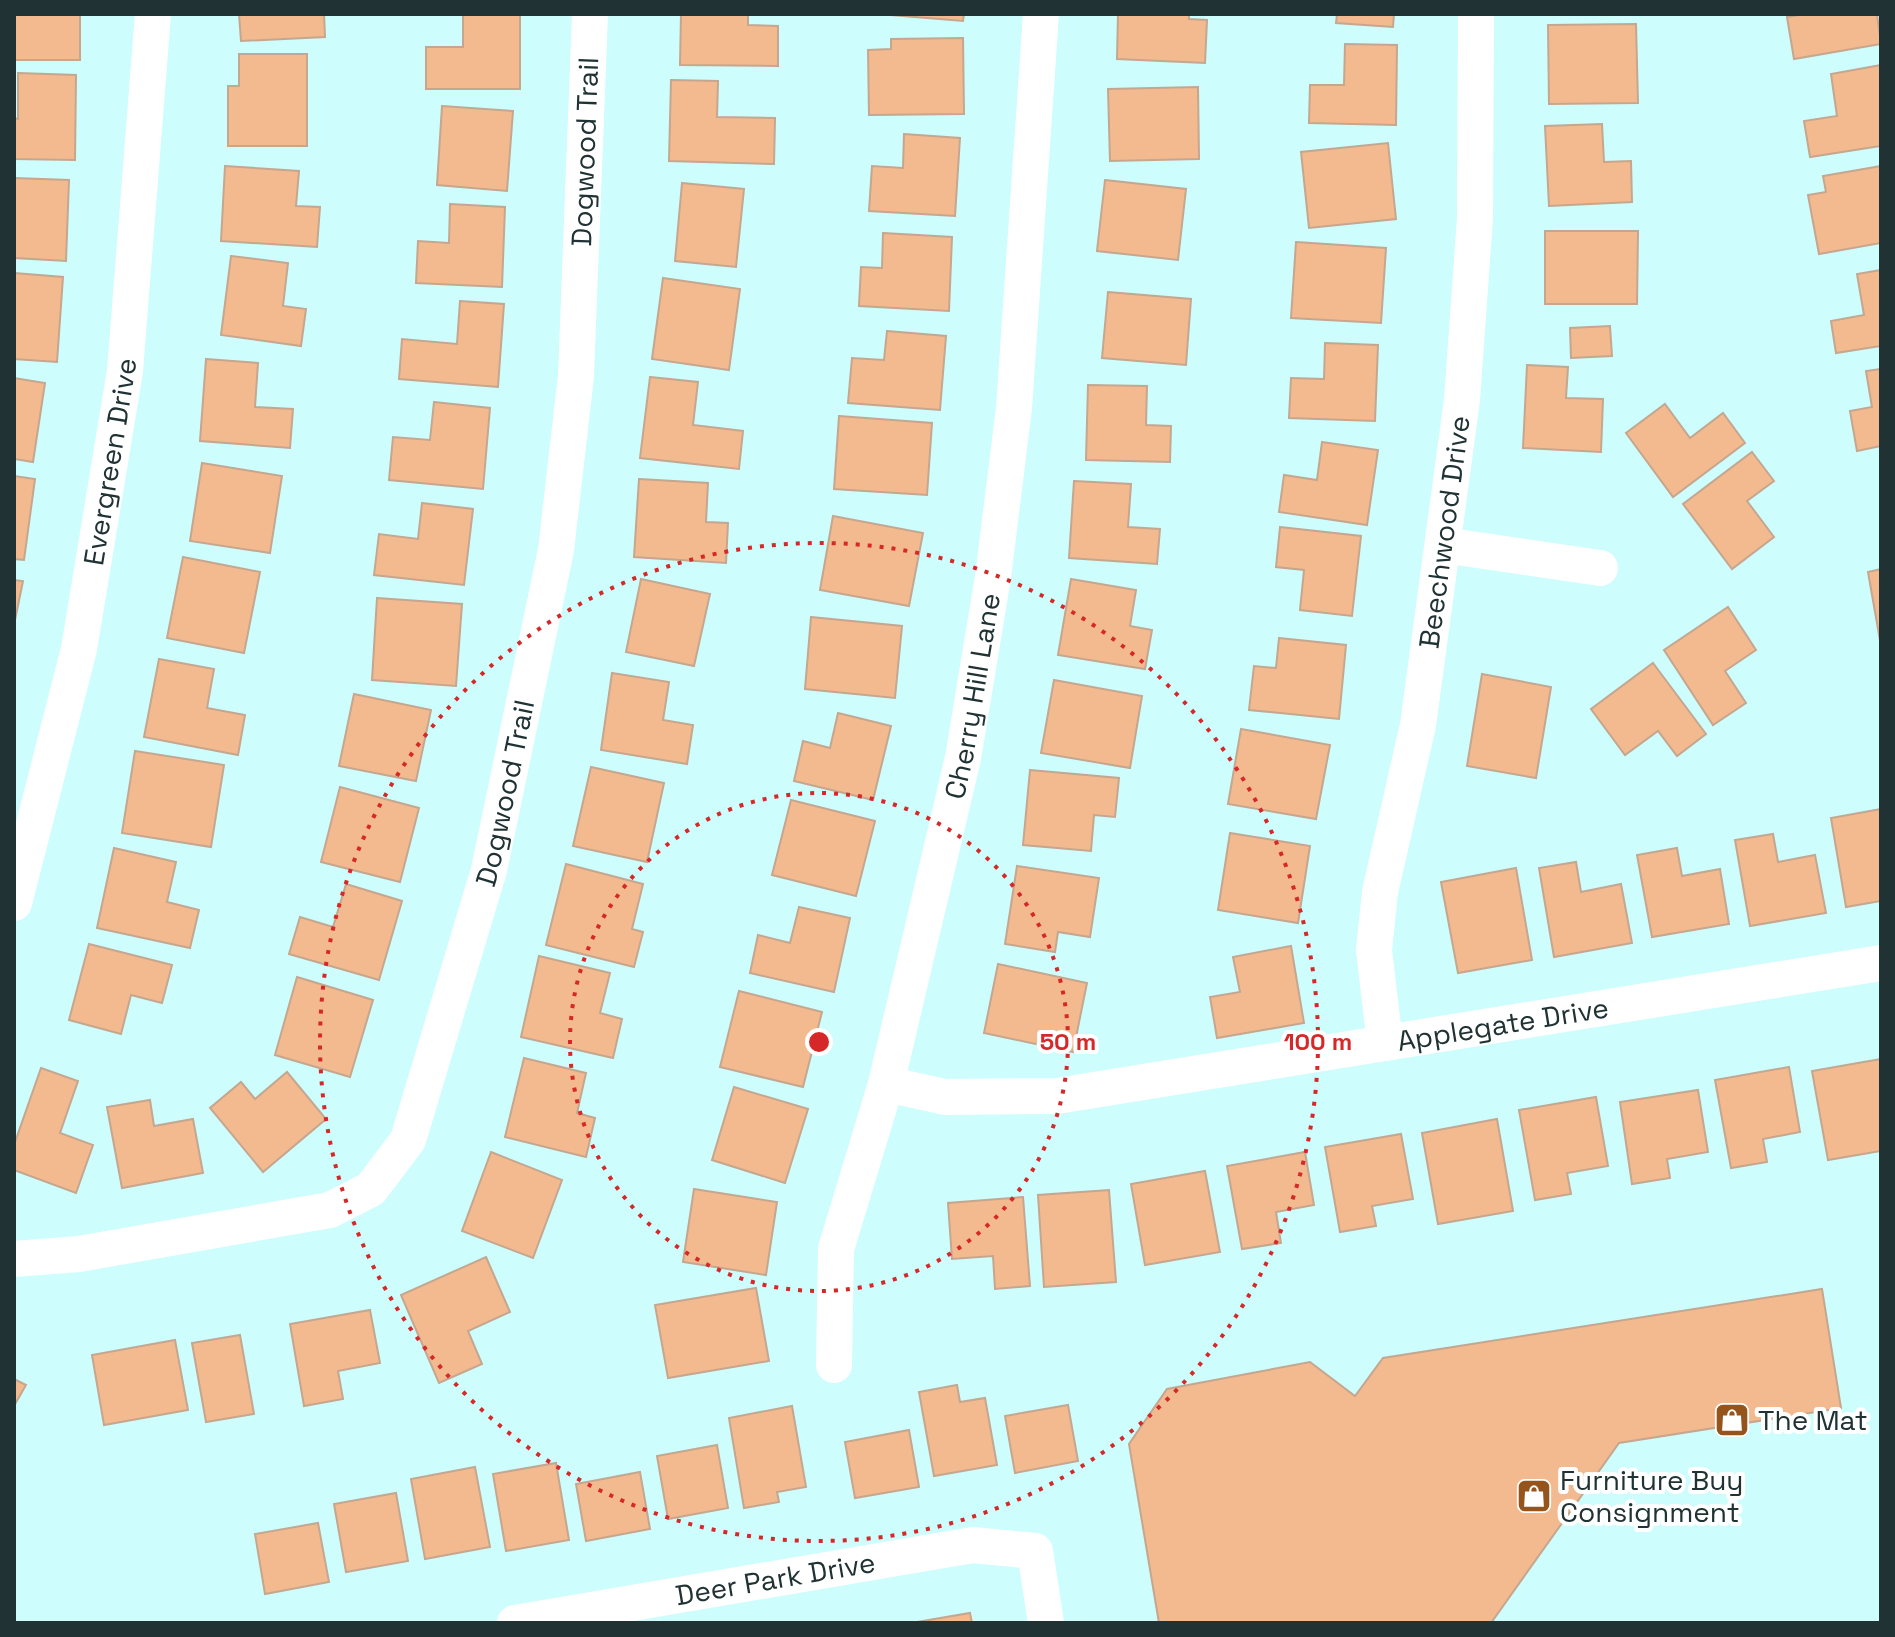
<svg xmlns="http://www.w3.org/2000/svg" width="1895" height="1637" font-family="'Space Grotesk',sans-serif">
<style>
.building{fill:#f4ba8f;stroke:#c5a68f;stroke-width:2}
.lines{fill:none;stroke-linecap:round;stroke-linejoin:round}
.minor{stroke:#fff;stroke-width:36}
.ring{fill:none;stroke:#d62828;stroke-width:4;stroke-dasharray:4 8}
.labels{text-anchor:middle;stroke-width:8;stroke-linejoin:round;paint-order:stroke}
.street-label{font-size:28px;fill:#203233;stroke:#fff}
.poi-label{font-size:28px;fill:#203233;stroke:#fff;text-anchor:start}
.centre{fill:#d62828;stroke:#fff;stroke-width:4}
.ring-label{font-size:24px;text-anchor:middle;font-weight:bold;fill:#d62828;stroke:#fff;stroke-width:8;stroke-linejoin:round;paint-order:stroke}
</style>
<rect width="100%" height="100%" fill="#cdfdfd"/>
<!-- building -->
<g class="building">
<rect x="14" y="14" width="66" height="46"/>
<path d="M 239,14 L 324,14 L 325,37 L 241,41 Z"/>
<path d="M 463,14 L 520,14 L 520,89 L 426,89 L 426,47 L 463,47 Z"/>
<path d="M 681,14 L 748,14 L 748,25 L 778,26 L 778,66 L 680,65 Z"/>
<path d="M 878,14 L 964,14 L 963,21 Z"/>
<path d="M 1118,14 L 1189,14 L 1189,19 L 1207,20 L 1205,63 L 1117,59 Z"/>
<path d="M 1337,14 L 1394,14 L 1393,27 L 1336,23 Z"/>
<path d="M 1805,14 L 1877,14 L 1881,44 L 1794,59 L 1787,17 Z"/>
<path d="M 1636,24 L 1638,103 L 1549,104 L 1548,25 Z"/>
<path d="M 963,38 L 964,114 L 869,115 L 868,50 L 891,49 L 891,39 Z"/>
<path d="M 1345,44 L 1397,45 L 1396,125 L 1309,123 L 1310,85 L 1344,85 Z"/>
<path d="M 239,54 L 307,54 L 307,146 L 228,146 L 228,86 L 239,86 Z"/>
<path d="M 1881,65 L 1881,146 L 1810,157 L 1804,121 L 1837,116 L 1831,74 Z"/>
<path d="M 18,73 L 76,75 L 75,160 L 14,159 L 14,118 L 18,119 Z"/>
<path d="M 671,80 L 718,81 L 717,117 L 775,118 L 774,164 L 669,161 Z"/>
<path d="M 1198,87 L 1199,159 L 1110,161 L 1108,89 Z"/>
<path d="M 442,106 L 513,111 L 507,191 L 437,185 Z"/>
<path d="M 1602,124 L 1604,162 L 1631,161 L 1632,202 L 1549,206 L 1545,126 Z"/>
<path d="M 904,134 L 960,138 L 955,216 L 869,211 L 872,166 L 903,168 Z"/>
<path d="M 1388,143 L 1396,219 L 1309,228 L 1301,152 Z"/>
<path d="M 225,166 L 299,171 L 296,206 L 320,207 L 317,247 L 221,241 Z"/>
<path d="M 1881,166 L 1881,243 L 1819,254 L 1808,195 L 1826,192 L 1823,176 Z"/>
<path d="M 14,178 L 69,180 L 66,261 L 14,258 Z"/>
<path d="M 1105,180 L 1186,189 L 1178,260 L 1097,251 Z"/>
<path d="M 682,183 L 744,189 L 736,267 L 675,261 Z"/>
<path d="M 450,204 L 505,207 L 502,287 L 416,283 L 418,241 L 449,243 Z"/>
<path d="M 1545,231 L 1638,231 L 1637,304 L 1545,304 Z"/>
<path d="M 883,233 L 952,237 L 949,311 L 859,306 L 861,267 L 882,268 Z"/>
<path d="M 1296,242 L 1386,248 L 1381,323 L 1291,318 Z"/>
<path d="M 231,256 L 288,263 L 283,306 L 306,309 L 301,346 L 221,335 Z"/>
<path d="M 1881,270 L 1881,346 L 1836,353 L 1831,321 L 1864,315 L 1857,274 Z"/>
<path d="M 14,273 L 63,277 L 57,362 L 14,359 Z"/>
<path d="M 663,278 L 740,289 L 729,370 L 652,359 Z"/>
<path d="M 1108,292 L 1191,299 L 1186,365 L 1102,358 Z"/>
<path d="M 460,301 L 504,304 L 498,387 L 399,379 L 402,339 L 457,344 Z"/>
<path d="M 1610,326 L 1612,356 L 1571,358 L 1570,328 Z"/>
<path d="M 887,331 L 946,336 L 940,410 L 848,403 L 852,358 L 884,360 Z"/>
<path d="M 1325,343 L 1378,345 L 1375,421 L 1289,418 L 1291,378 L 1324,379 Z"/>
<path d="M 206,359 L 258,363 L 255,407 L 293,409 L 290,448 L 200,441 Z"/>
<path d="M 1527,365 L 1568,367 L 1566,398 L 1603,399 L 1601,452 L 1523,448 Z"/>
<path d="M 1881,369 L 1881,446 L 1857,451 L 1850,411 L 1872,407 L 1866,371 Z"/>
<path d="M 650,377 L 698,382 L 693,425 L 743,431 L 739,469 L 640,458 Z"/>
<path d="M 14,378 L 45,383 L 33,462 L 14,459 Z"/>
<path d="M 1088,385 L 1147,386 L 1146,425 L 1171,426 L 1170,462 L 1086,460 Z"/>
<path d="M 434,402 L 490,408 L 483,489 L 389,480 L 393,437 L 430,440 Z"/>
<path d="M 1665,404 L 1690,438 L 1723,413 L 1745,443 L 1673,497 L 1626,433 Z"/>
<path d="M 839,416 L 932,423 L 927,495 L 834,489 Z"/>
<path d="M 1322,442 L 1378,450 L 1367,525 L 1279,512 L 1284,475 L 1317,480 Z"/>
<path d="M 1752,452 L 1774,481 L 1747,501 L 1774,537 L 1732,569 L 1683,504 Z"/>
<path d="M 202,463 L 282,476 L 270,553 L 190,541 Z"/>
<path d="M 14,476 L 35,479 L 24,560 L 14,559 Z"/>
<path d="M 639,479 L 708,483 L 706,522 L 728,523 L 726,563 L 634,557 Z"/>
<path d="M 1074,481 L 1131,484 L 1128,527 L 1160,529 L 1157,564 L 1069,558 Z"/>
<path d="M 422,503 L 473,509 L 464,585 L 374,575 L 379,534 L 418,539 Z"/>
<path d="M 833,516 L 923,533 L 909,606 L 820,590 Z"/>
<path d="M 1280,527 L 1361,536 L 1352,616 L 1300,610 L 1304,570 L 1276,567 Z"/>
<path d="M 183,557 L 260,572 L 244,653 L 167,638 Z"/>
<path d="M 1881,569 L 1881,646 L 1868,572 Z"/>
<path d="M 641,579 L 710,594 L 694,666 L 626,652 Z"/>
<path d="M 1071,579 L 1136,590 L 1130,626 L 1152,630 L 1145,669 L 1058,655 Z"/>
<path d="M 14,580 L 23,581 L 14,625 Z"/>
<path d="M 377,598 L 462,604 L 456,686 L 372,680 Z"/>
<path d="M 1728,607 L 1756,650 L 1725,671 L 1746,703 L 1713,725 L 1664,650 Z"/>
<path d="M 811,617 L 902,626 L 895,698 L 805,689 Z"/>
<path d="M 1279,638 L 1346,645 L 1339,719 L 1249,710 L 1254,666 L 1276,668 Z"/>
<path d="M 159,659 L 214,669 L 207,708 L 245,715 L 238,755 L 144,737 Z"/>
<path d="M 1653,663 L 1706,734 L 1677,756 L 1658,731 L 1625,755 L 1591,709 Z"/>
<path d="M 612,673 L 669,682 L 663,720 L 693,725 L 687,764 L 601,750 Z"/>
<path d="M 1482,674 L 1551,687 L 1536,778 L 1467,766 Z"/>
<path d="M 1054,680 L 1142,696 L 1130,768 L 1041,753 Z"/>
<path d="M 354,694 L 431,710 L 416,781 L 339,766 Z"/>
<path d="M 838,713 L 891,726 L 873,800 L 794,781 L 803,741 L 830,748 Z"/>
<path d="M 1241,729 L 1330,745 L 1316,819 L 1228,804 Z"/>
<path d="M 135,751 L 224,765 L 211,847 L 122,833 Z"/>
<path d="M 591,767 L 664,783 L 647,862 L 573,846 Z"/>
<path d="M 1030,770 L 1119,778 L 1115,817 L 1094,815 L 1091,851 L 1023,845 Z"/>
<path d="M 340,787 L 419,808 L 400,882 L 321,862 Z"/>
<path d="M 791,800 L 875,821 L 856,896 L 772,875 Z"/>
<path d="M 1881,809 L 1881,901 L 1846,907 L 1831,818 Z"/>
<path d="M 1230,833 L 1310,846 L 1298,923 L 1218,910 Z"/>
<path d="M 1773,834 L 1778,862 L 1815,855 L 1826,913 L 1750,926 L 1735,840 Z"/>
<path d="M 114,848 L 176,862 L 167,902 L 199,910 L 190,948 L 97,928 Z"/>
<path d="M 1677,848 L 1682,876 L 1720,869 L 1729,924 L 1652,937 L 1637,855 Z"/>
<path d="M 1576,862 L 1581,892 L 1621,884 L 1632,943 L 1554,957 L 1539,868 Z"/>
<path d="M 566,864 L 643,884 L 632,929 L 643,932 L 634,967 L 546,945 Z"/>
<path d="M 1017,866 L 1099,878 L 1090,937 L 1058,932 L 1055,952 L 1005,944 Z"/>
<path d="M 1516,868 L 1532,960 L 1458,973 L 1441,882 Z"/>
<path d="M 346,884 L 402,901 L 379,980 L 289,954 L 300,917 L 333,927 Z"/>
<path d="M 799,907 L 850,918 L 834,992 L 750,973 L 758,935 L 790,943 Z"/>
<path d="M 89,944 L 172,965 L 162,1003 L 131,995 L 121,1034 L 69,1020 Z"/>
<path d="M 1291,946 L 1304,1023 L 1217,1038 L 1210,997 L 1240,992 L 1233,957 Z"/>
<path d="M 539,956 L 610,973 L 600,1013 L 622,1019 L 613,1058 L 521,1037 Z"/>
<path d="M 998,964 L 1087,983 L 1073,1052 L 984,1033 Z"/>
<path d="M 297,977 L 373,1000 L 350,1077 L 275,1055 Z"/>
<path d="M 739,991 L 822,1012 L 803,1087 L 720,1067 Z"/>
<path d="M 524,1058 L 586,1073 L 577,1113 L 595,1118 L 586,1157 L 505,1137 Z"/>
<path d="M 1881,1059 L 1881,1151 L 1828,1160 L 1812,1071 Z"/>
<path d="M 1789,1067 L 1800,1132 L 1763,1139 L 1767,1162 L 1731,1168 L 1715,1080 Z"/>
<path d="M 41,1068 L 78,1081 L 60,1133 L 93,1145 L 76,1193 L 14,1170 L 14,1145 Z"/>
<path d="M 287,1072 L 326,1119 L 263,1172 L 210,1108 L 241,1082 L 255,1099 Z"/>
<path d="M 734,1087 L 808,1109 L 785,1183 L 712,1160 Z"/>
<path d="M 1698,1090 L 1708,1152 L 1667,1159 L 1670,1178 L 1632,1184 L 1620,1102 Z"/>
<path d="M 1596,1097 L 1608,1166 L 1567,1173 L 1571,1194 L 1535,1200 L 1519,1110 Z"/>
<path d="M 150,1100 L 154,1126 L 193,1119 L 203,1173 L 122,1188 L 107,1107 Z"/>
<path d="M 1497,1119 L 1513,1211 L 1438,1224 L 1422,1133 Z"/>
<path d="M 1401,1134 L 1413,1199 L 1372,1206 L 1376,1226 L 1340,1232 L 1325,1147 Z"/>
<path d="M 491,1152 L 562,1180 L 533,1258 L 462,1231 Z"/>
<path d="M 1305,1152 L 1314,1205 L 1276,1212 L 1281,1243 L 1242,1249 L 1227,1166 Z"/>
<path d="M 1205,1171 L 1220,1252 L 1145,1265 L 1131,1184 Z"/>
<path d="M 694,1189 L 777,1202 L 766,1275 L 683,1262 Z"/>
<path d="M 1109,1190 L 1116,1282 L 1044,1287 L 1038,1195 Z"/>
<path d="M 1023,1197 L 1030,1286 L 995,1289 L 993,1256 L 952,1259 L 948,1203 Z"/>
<path d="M 486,1257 L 510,1312 L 468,1331 L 482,1364 L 439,1383 L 401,1295 Z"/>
<path d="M 756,1288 L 769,1361 L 668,1378 L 655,1305 Z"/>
<path d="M 1822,1289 L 1841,1408 L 1619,1443 L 1491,1623 L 1159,1623 L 1129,1444 L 1167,1389 L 1310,1362 L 1355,1396 L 1383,1358 Z"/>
<path d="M 370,1310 L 380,1363 L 338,1371 L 343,1399 L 304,1406 L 290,1324 Z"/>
<path d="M 240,1335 L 254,1414 L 206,1422 L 192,1343 Z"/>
<path d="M 175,1340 L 188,1410 L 104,1425 L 92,1355 Z"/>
<path d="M 14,1379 L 26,1385 L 14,1406 Z"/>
<path d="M 957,1385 L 960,1402 L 985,1398 L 997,1465 L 934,1476 L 919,1392 Z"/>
<path d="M 1068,1405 L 1078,1461 L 1015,1473 L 1005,1416 Z"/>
<path d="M 792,1406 L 806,1487 L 777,1492 L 779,1502 L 744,1508 L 729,1418 Z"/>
<path d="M 909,1430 L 919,1487 L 855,1498 L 845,1442 Z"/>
<path d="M 717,1445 L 728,1508 L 668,1519 L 657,1456 Z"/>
<path d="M 556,1463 L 569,1540 L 506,1551 L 493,1474 Z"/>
<path d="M 475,1467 L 490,1547 L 425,1559 L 411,1479 Z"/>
<path d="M 640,1472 L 650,1529 L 586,1541 L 576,1484 Z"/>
<path d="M 396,1493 L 408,1561 L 346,1572 L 334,1504 Z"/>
<path d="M 318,1523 L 329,1582 L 265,1594 L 255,1534 Z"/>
<path d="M 970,1613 L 972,1623 L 911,1623 Z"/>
</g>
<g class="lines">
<!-- minor -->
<g class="minor">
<path d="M 1443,545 L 1600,568"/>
<path id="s1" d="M 14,903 L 79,649 L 125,371 L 153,14"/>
<path id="s2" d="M 1385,1043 L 1374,950 L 1380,892 L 1418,725 L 1462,400 L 1475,218 L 1476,14"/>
<path id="s3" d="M 886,1084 L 945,1097 L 1057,1096 L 1881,963"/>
<path id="s4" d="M 14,1259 L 79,1254 L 330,1210 L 371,1189 L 408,1140 L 489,870 L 556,550 L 576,376 L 590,14"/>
<path id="s5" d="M 834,1365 L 836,1249 L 886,1084 L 963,758 L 993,577 L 1014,408 L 1041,14"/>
<path id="s6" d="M 515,1623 L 973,1545 L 1035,1551 L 1046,1623"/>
</g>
</g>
<!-- distance rings -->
<g class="ring">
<circle cx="819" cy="1042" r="249"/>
<circle cx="819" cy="1042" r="499"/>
</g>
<!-- icons -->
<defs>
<g id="shop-square" transform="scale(1.8)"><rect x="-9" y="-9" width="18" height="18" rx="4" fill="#94541c" stroke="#fff"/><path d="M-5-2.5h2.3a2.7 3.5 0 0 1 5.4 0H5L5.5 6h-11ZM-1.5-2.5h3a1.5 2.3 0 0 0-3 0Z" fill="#fff"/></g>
</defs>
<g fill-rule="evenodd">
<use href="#shop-square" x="1732" y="1420"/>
<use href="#shop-square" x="1534" y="1496"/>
</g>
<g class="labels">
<!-- street labels -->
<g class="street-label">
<text dy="10" stroke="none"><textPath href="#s4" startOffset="1436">Dogwood Trail</textPath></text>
<text dy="10" stroke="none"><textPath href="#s1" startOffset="452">Evergreen Drive</textPath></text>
<text dy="10" stroke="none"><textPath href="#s2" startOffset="518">Beechwood Drive</textPath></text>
<text dy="10" stroke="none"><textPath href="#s5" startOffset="686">Cherry Hill Lane</textPath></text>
<text dy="10" stroke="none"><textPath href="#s4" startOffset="788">Dogwood Trail</textPath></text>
<text dy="10" stroke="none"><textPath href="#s3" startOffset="624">Applegate Drive</textPath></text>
<text dy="10" stroke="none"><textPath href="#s6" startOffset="264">Deer Park Drive</textPath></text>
</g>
<!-- poi labels -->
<g class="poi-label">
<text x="1758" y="1430">The Mat</text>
<text x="1560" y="1490">Furniture Buy<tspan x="1560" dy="32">Consignment</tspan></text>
</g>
</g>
<circle cx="819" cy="1042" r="12" class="centre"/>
<g class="ring-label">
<text x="1068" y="1050">50 m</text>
<text x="1318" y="1050">100 m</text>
</g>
<!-- border -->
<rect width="1895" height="1637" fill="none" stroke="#203233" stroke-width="32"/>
</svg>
